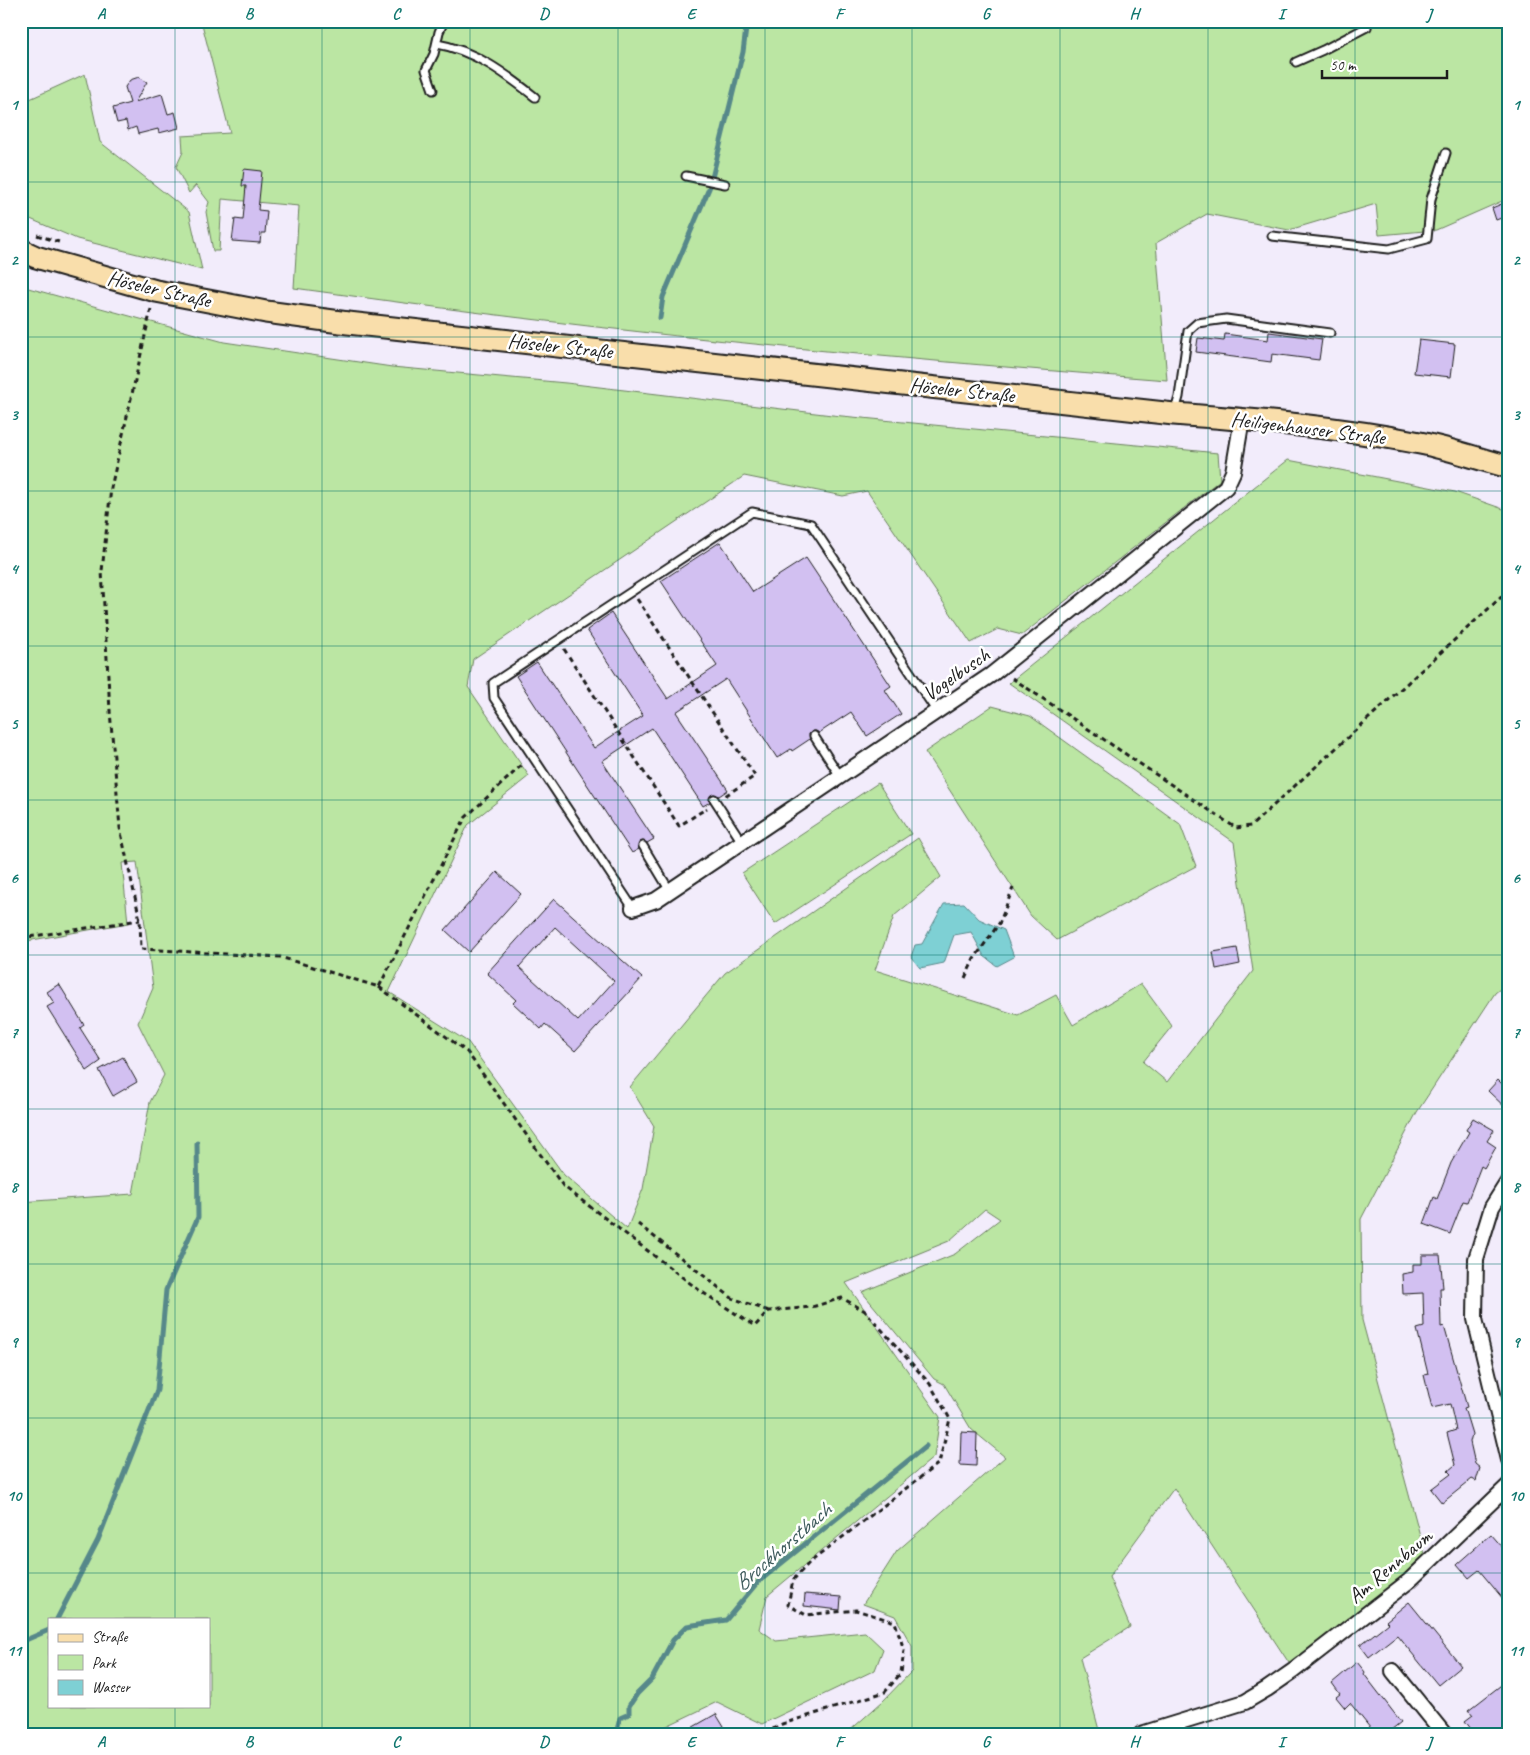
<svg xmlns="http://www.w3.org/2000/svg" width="1530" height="1755" font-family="Caveat,sans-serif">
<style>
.green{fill:#bbe6a3;stroke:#6c8160;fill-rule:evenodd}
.water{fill:#7ed0d4;stroke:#57888a}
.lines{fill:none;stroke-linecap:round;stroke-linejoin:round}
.stream{stroke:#57888a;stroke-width:5}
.building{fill:#d2c0f1;stroke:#1c1c1c;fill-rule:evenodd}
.lane-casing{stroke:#1c1c1c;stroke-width:11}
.street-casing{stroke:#1c1c1c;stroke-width:18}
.primary-casing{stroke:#1c1c1c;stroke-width:25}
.path{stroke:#1c1c1c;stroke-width:3;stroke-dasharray:5 4;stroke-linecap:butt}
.lane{stroke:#fff;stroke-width:7}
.street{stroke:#fff;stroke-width:14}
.primary{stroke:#f9deab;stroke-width:21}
.grid{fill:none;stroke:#0f766e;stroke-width:1;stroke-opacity:0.55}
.labels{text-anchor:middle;stroke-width:5;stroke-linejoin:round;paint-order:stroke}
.street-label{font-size:21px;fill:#1c1c1c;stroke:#fff}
.water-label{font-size:22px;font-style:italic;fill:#3e5b5c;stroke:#fff}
.neatline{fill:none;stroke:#0f766e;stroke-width:2}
.grid-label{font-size:16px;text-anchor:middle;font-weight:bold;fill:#0f766e}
</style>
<rect width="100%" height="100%" fill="#f2ecfb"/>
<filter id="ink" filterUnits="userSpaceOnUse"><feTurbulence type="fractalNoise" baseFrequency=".02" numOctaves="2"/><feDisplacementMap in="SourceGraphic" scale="10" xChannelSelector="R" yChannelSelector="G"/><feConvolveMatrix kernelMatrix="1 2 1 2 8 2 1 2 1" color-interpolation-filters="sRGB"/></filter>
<g filter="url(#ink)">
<!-- green -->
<g class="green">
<path d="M 215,21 L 1509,21 L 1509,198 L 1436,230 L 1379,235 L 1376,204 L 1289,230 L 1207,214 L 1156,243 L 1167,380 C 948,363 730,344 513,317 C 440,308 367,298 294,288 L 299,206 L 222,199 L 219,251 L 213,251 L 206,212 L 209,202 L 196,185 L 189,193 L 176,167 L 183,152 L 182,136 L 230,133 L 202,24 Z"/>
<path d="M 85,74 L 100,142 L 189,212 L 202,270 L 77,239 L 21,215 L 21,103 Z"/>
<path d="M 21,286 L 224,342 L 392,367 L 566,383 L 832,415 L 1218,453 L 1220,480 L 1022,635 L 998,629 L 971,643 L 867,491 L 843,496 L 744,476 L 473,659 L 468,687 L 529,776 L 468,825 L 389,992 L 468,1042 L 564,1175 L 627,1229 L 643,1189 L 654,1126 L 630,1087 L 725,973 L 918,838 L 941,877 L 894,916 L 875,970 L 1018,1015 L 1056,995 L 1073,1025 L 1141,984 L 1172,1026 L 1143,1062 L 1167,1082 L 1253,971 L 1234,842 L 1009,683 L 1288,460 L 1455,492 L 1509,511 L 1509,982 L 1495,993 L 1417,1112 L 1361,1219 L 1362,1320 L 1426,1558 L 1413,1572 L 1291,1666 L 1174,1488 L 1109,1577 L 1130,1627 L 1080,1658 L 1100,1734 L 846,1734 L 883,1701 L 912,1671 L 912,1646 L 895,1616 L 863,1604 L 897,1551 L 1005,1457 L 971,1429 L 944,1384 L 934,1379 L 862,1292 L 955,1254 L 1000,1219 L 985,1209 L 949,1241 L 846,1283 L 940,1417 L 934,1457 L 767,1596 L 759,1629 L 776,1641 L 865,1632 L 883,1649 L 875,1670 L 762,1724 L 717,1702 L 650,1734 L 21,1734 L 21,1202 L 133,1194 L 150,1102 L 164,1075 L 138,1023 L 153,988 L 137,862 L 122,863 L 128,923 L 21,942 ZM 49,1619 L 209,1619 L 209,1706 L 49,1706 Z"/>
<path d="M 992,706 L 1030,716 L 1180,824 L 1196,866 L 1057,940 L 1031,916 L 925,752 Z"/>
<path d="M 878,783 L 911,834 L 775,924 L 742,873 Z"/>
</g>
<!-- water -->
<path class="water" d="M 964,903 L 979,919 L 1004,930 L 1014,957 L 997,966 L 984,956 L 971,932 L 954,935 L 944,963 L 920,968 L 911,957 L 915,945 L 922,944 L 944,904 Z"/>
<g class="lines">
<!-- stream -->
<g class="stream">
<path d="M 660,318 L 663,297 L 710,186 L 743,52 L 747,21"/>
<path d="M 57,1619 L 98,1540 L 157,1390 L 166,1290 L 198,1217 L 197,1143"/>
<path d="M 21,1642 L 49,1630"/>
<path d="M 616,1734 L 620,1718 L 629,1714 L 629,1706 L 637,1694 L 652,1679 L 673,1640 L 687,1626 L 726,1620 L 757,1583 L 926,1446"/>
</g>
</g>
<!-- building -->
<g class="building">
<path d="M 139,77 L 147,82 L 135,102 L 162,94 L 168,114 L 175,112 L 179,128 L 159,133 L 158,129 L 138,134 L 136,127 L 128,130 L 126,121 L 117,123 L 113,108 L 130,103 L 125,87 L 130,80 Z"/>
<path d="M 244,169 L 262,171 L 258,210 L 267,211 L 265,233 L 261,233 L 260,243 L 232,241 L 235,219 L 243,220 L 246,186 L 242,186 Z"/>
<path d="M 1509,201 L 1509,215 L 1496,220 L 1492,208 Z"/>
<path d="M 1269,332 L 1322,339 L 1319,360 L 1272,354 L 1271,362 L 1196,352 L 1198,338 L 1224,341 L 1225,334 L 1268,340 Z"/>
<path d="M 1419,340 L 1455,344 L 1451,377 L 1414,373 Z"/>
<path d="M 720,542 L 753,592 L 806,558 L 891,686 L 885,690 L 901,714 L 867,736 L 851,712 L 819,733 L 816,731 L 812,731 L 809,734 L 810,739 L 792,751 L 791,749 L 777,758 L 726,679 L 676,712 L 728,790 L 719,796 L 714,794 L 711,795 L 709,799 L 710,802 L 703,806 L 652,728 L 602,761 L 654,839 L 647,843 L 643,841 L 640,842 L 638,846 L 639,849 L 632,853 L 516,676 L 537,662 L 594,748 L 618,732 L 643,716 L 587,630 L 611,613 L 668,699 L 717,666 L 661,581 Z"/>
<path d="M 497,872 L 521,894 L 469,952 L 445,930 Z"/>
<path d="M 554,899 L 642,978 L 575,1051 L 545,1024 L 541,1029 L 513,1003 L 516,1000 L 487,973 ZM 555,927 L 614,981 L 578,1021 L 519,967 Z"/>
<path d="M 1237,948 L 1240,964 L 1216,969 L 1213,952 Z"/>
<path d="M 59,984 L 84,1025 L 80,1028 L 101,1061 L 87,1071 L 47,1007 L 54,1003 L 47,992 Z"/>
<path d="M 123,1057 L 137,1082 L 113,1096 L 99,1070 Z"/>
<path d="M 1498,1080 L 1509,1091 L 1509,1111 L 1488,1091 Z"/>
<path d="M 1473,1118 L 1494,1130 L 1487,1141 L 1496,1147 L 1484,1168 L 1481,1166 L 1467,1202 L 1463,1201 L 1450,1234 L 1424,1224 L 1434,1197 L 1437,1199 L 1451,1163 L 1469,1132 L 1466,1130 Z"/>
<path d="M 1422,1255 L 1440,1255 L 1443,1288 L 1440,1288 L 1441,1327 L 1444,1326 L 1467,1407 L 1464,1408 L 1472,1434 L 1470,1442 L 1475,1464 L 1480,1468 L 1476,1481 L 1472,1479 L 1442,1503 L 1431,1489 L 1451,1474 L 1448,1471 L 1455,1465 L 1447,1433 L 1456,1430 L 1450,1404 L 1432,1408 L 1424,1375 L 1428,1374 L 1417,1329 L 1424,1327 L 1423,1293 L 1403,1294 L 1402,1274 L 1413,1272 L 1413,1264 L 1422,1264 Z"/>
<path d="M 961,1432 L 977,1433 L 976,1466 L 960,1465 Z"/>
<path d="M 1491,1534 L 1509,1555 L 1509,1606 L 1479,1570 L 1469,1578 L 1457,1564 Z"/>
<path d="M 805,1594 L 841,1597 L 840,1610 L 804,1606 Z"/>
<path d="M 1409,1602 L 1461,1666 L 1438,1685 L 1397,1635 L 1369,1657 L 1360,1645 L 1388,1623 L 1386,1621 Z"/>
<path d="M 1357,1662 L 1365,1672 L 1364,1674 L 1401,1722 L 1386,1734 L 1375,1734 L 1350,1703 L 1345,1708 L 1336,1697 L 1340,1694 L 1332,1683 Z"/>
<path d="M 1509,1679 L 1509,1724 L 1496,1734 L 1475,1734 L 1465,1721 L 1473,1715 L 1469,1710 Z"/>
<path d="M 716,1714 L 724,1727 L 713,1734 L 681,1734 Z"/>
</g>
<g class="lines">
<!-- lane casing -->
<g class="lane-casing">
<g id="lane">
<path d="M 437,44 C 474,50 506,74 535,97"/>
<path d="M 1296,62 L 1323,50 L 1367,27 L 1363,21"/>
<path d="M 433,90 L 426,70 L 434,54 L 439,32 L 444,21"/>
<path d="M 686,176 L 725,184"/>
<path d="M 1272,236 L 1389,249 L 1427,239 L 1431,199 L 1446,153"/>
<path d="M 1508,338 L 1509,338"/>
<path d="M 1175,411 L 1179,397 L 1188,331 L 1197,323 L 1226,319 L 1330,333"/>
<path d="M 814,736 L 840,776"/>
<path d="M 714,799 L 742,842"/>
<path d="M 643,846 L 670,891"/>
<path d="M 633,908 L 494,698 L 493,683 L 752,512 L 811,524 L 937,712"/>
</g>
</g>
<!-- street casing -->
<g class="street-casing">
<g id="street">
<path d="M 633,908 L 656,900 L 991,675 L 1226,487 L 1233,472 L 1242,419"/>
<path d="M 1509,1180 L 1492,1207 L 1476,1259 L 1475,1319 L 1509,1460"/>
<path d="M 1393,1671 L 1444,1734"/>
<path d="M 1141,1734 L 1245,1702 L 1267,1689 L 1293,1671 L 1409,1581 L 1509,1485"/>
</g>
</g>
<!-- primary casing -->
<g class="primary-casing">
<path id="primary" d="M 21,250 L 36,257 L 156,291 L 266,312 L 348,323 L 1174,414 C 1256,420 1339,427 1420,443 C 1450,449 1479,459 1509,467"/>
</g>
<!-- path -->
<g class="path">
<path d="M 21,228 L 29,232"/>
<path d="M 37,235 L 62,243"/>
<path d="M 151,309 L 111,488 L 102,571 L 110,711 L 120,828 L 140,920 L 141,949 L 280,957 L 379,987 L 465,818 L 524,763"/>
<path d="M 1502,486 L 1509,488"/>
<path d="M 637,599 L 755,776 L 725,796"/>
<path d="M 564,649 L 679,826 L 707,808"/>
<path d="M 1012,678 L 1236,828 L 1251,826 L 1509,590"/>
<path d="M 21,938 L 140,920"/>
<path d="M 965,978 L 974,959 L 1000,922 L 1013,888"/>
<path d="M 379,987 L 467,1052 L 563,1186 L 699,1290 L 755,1326 L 769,1311 L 812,1307 L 842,1298 L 865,1311 L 930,1384 L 950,1419 L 939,1463 L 809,1563 L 793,1580 L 788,1605 L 806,1615 L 856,1610 L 895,1622 L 904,1650 L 901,1673 L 885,1692 L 782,1724 L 763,1734"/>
<path d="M 638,1224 L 732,1298 L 769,1311"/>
</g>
<!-- lane -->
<use href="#lane" class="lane"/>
<!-- street -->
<use href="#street" class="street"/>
<!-- primary -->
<use href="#primary" class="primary"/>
</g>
</g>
<!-- grid -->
<path class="grid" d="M 175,21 L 175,1619M 322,21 L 322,1734M 470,21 L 470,1734M 618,21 L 618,1734M 765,21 L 765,1734M 912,21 L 912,1734M 1060,21 L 1060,1734M 1208,21 L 1208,1734M 1355,21 L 1355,1734M 21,182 L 1509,182M 21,337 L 1509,337M 21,491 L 1509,491M 21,646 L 1509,646M 21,800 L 1509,800M 21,955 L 1509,955M 21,1109 L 1509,1109M 21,1264 L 1509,1264M 21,1418 L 1509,1418M 21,1573 L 1509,1573M 175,1706 L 175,1734"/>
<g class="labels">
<!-- street labels -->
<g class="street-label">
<text transform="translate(159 289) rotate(13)" y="7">Höseler Straße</text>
<text transform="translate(560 346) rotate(6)" y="7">Höseler Straße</text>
<text transform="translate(962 390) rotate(6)" y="7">Höseler Straße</text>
<text transform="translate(1308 428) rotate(7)" y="7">Heiligenhauser Straße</text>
<text transform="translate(956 674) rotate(-35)" y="7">Vogelbusch</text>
<text transform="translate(1390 1566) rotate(-40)" y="7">Am Rennbaum</text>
</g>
<!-- water labels -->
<g class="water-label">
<text transform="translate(782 1546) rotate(-41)" y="8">Brockhorstbach</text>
</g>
</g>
<!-- margin -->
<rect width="1530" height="1755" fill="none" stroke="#fff" stroke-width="55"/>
<!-- legend -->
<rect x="48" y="1618" width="162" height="90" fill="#ffffff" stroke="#a4a4a4"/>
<rect x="58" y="1634" width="25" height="8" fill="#f9deab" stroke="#a4a4a4"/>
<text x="92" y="1642" font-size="15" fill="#1c1c1c">Straße</text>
<rect x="58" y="1655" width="25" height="15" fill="#bbe6a3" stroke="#a4a4a4"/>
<text x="92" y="1668" font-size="15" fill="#1c1c1c">Park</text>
<rect x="58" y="1680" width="25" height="15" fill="#7ed0d4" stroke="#a4a4a4"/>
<text x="92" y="1692" font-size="15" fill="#1c1c1c">Wasser</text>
<!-- scale -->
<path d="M1322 70v8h125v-8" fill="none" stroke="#1c1c1c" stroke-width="2.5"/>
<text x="1330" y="70" font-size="15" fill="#1c1c1c" stroke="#ffffff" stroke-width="4" paint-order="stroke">50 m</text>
<rect x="28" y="28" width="1474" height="1700" class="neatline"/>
<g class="grid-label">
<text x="101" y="19">A</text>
<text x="249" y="19">B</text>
<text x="396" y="19">C</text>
<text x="544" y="19">D</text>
<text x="691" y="19">E</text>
<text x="839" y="19">F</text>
<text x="986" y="19">G</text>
<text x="1134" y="19">H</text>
<text x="1281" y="19">I</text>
<text x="1429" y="19">J</text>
<text x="14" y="110">1</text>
<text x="1516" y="110">1</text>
<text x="14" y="265">2</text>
<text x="1516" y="265">2</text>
<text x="14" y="420">3</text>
<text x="1516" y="420">3</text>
<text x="14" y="574">4</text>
<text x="1516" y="574">4</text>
<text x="14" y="729">5</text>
<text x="1516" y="729">5</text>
<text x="14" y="883">6</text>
<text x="1516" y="883">6</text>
<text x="14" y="1038">7</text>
<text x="1516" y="1038">7</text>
<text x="14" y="1192">8</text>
<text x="1516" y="1192">8</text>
<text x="14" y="1347">9</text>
<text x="1516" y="1347">9</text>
<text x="14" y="1501">10</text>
<text x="1516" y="1501">10</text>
<text x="14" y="1656">11</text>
<text x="1516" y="1656">11</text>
<text x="101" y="1747">A</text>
<text x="249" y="1747">B</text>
<text x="396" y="1747">C</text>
<text x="544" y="1747">D</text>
<text x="691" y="1747">E</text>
<text x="839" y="1747">F</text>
<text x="986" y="1747">G</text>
<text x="1134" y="1747">H</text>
<text x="1281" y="1747">I</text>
<text x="1429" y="1747">J</text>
</g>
</svg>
